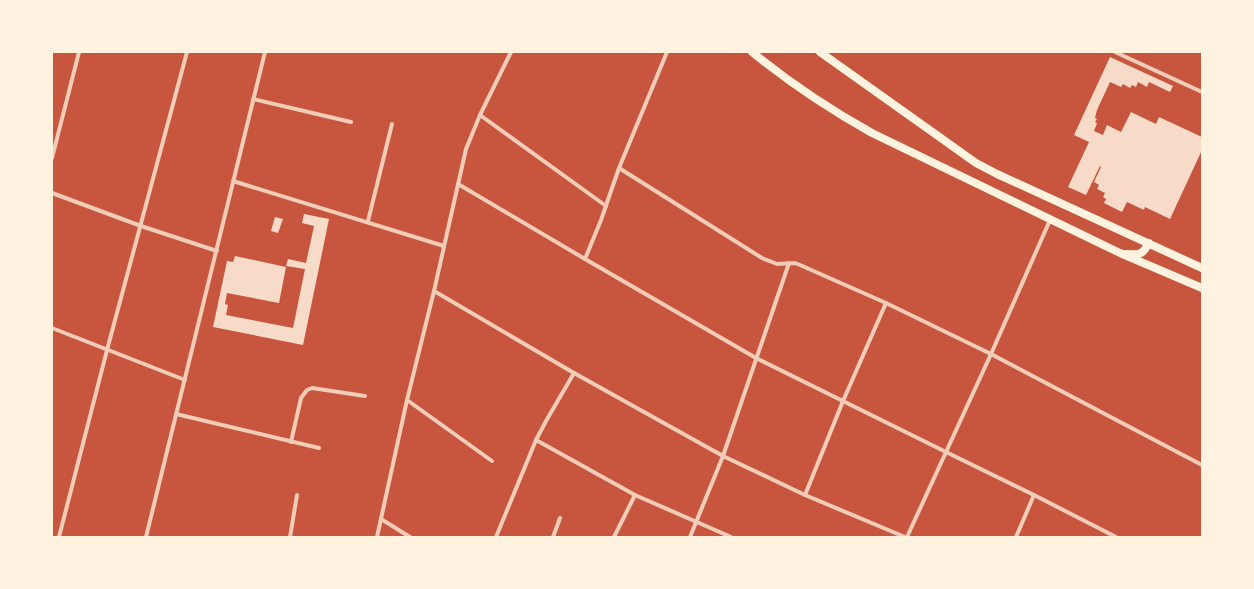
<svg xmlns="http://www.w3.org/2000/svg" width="1254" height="589" font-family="Spectral,serif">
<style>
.building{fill:#f7dbc8}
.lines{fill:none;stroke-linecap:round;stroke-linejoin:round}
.minor{stroke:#f1ccb7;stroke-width:4}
.primary{stroke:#fff3e0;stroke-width:8}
</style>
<rect width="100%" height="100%" fill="#c8553d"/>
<!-- building -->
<g class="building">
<path d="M 1110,57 L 1173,86 L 1170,92 L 1149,82 L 1147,87 L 1138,82 L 1136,87 L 1132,85 L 1130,88 L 1123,84 L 1121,87 L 1110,82 L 1097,110 L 1095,118 L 1097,119 L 1095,122 L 1097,123 L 1094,131 L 1103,135 L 1107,125 L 1121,132 L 1131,112 L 1156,124 L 1159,117 L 1202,137 L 1202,150 L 1170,219 L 1145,207 L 1144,210 L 1127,202 L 1122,212 L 1104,203 L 1106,199 L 1103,197 L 1105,193 L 1097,189 L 1099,185 L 1094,182 L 1101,167 L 1100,166 L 1086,195 L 1068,187 L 1089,142 L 1074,135 Z"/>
<path d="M 304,214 L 329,219 L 303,345 L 213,327 L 227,261 L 233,262 L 235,256 L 286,267 L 279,303 L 227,293 L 225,304 L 228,305 L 226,315 L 293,328 L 305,269 L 286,266 L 288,259 L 306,263 L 314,226 L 302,223 Z"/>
<path d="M 275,217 L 283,219 L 278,233 L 271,231 Z"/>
</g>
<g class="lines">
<!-- minor -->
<g class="minor">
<path d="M 1115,52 L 1202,92"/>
<path d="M 253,99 L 351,122"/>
<path d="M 480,115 L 606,206"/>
<path d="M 52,158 L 79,52"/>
<path d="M 619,168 L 762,258 L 777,264 L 795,263 L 800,265 L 886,303 L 991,354 L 1202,465"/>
<path d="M 233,181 L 444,246"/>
<path d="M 458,184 L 585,259 L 756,358 L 946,452 L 1034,495 L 1116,537"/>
<path d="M 52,193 L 141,226 L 217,251"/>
<path d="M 368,221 L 392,124"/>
<path d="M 585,259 L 601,220 L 619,168 L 667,52"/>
<path d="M 434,291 L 574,373 L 723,456 L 805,495 L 905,537"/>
<path d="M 52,328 L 185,380"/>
<path d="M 407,400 L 492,461"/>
<path d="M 176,414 L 319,448"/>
<path d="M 536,440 L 635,495 L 731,537"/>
<path d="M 291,442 L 301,398 L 307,390 L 312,388 L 365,396"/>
<path d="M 805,495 L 843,401 L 886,303"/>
<path d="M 381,519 L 410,537"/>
<path d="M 59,537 L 107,350 L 187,52"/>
<path d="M 146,537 L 265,52"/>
<path d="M 290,537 L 297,495"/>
<path d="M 377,537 L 407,400 L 434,291 L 466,149 L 480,115 L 511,52"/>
<path d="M 496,537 L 536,440 L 546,421 L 574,373"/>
<path d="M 553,537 L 560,518"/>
<path d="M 614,537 L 635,495"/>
<path d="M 690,537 L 723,456 L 789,263"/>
<path d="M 907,537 L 991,354 L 1050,220"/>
<path d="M 1016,537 L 1034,495"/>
</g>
<!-- primary -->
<g class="primary">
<path d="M 752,52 C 790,83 829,109 872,133 L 1120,253 L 1202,288"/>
<path d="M 820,52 L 976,163 L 997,174 L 1202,268"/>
<path d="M 1125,254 C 1139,254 1141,257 1149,243"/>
</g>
</g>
<!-- border -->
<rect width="1254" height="589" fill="none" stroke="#fff3e0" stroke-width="106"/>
</svg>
